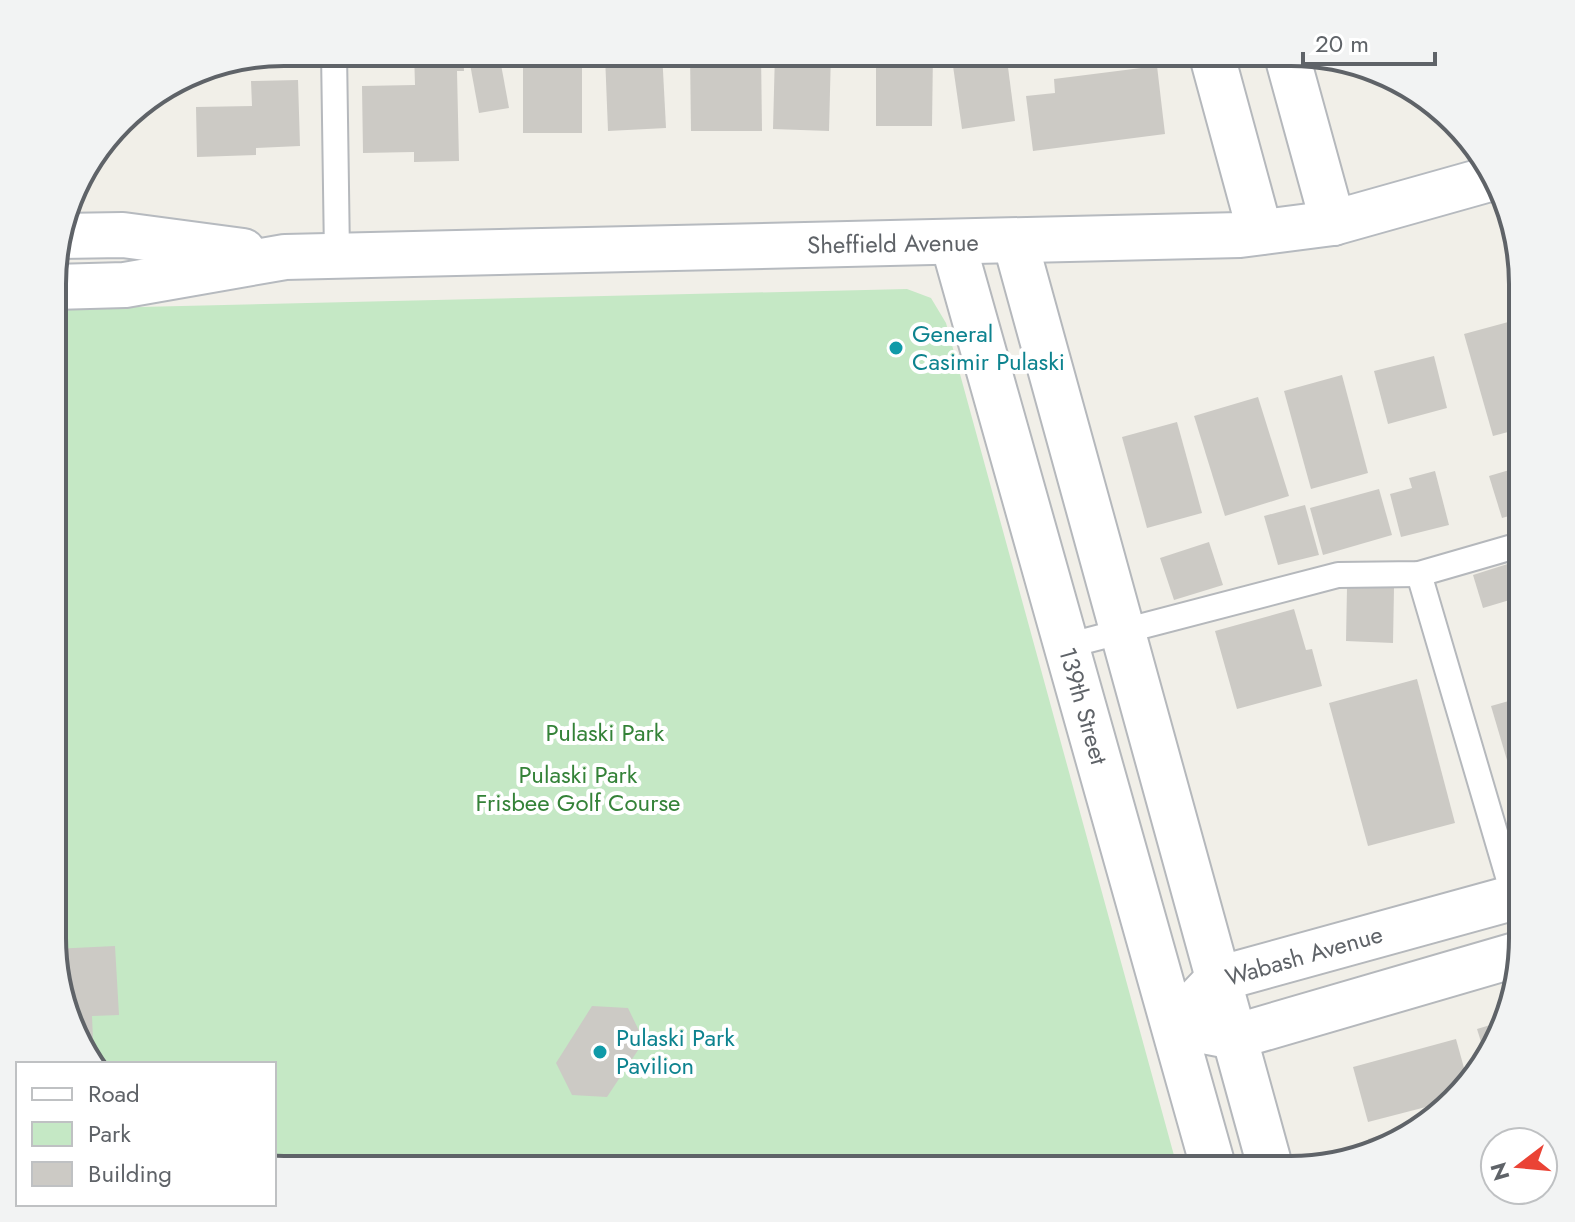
<svg xmlns="http://www.w3.org/2000/svg" width="1575" height="1222" font-family="Jost,sans-serif">
<style>
.green{fill:#c5e8c5}
.building{fill:#cccac5}
.lines{fill:none;stroke-linecap:round;stroke-linejoin:round}
.lane-casing{stroke:#b5b8bc;stroke-width:28}
.street-casing{stroke:#b5b8bc;stroke-width:48}
.secondary-casing{stroke:#b6babf;stroke-width:48}
.lane{stroke:#fff;stroke-width:24}
.street{stroke:#fff;stroke-width:44}
.secondary{stroke:#fff;stroke-width:44}
.culture-dot{fill:#0f9aa8;stroke:#fff;stroke-width:3}
.labels{text-anchor:middle;stroke-width:8;stroke-linejoin:round;paint-order:stroke}
.street-label{font-size:24px;fill:#5f6368;stroke:#fff}
.culture-label{font-size:24px;fill:#0d838f;stroke:#fff;text-anchor:start}
.park-label{font-size:24px;fill:#348238;stroke:#fff}
.rim{fill:none;stroke:#5f6368;stroke-width:4}
</style>
<rect width="100%" height="100%" fill="#f1efe8"/>
<!-- green -->
<path class="green" d="M 907,289 L 931,298 L 946,323 L 1178,1170 L 274,1170 L 274,1064 L 94,1064 L 76,1040 L 53,954 L 54,309 Z"/>
<!-- building -->
<g class="building">
<path d="M 414,52 L 463,52 L 464,71 L 457,71 L 459,161 L 414,162 L 414,152 L 363,153 L 362,86 L 415,85 Z"/>
<path d="M 662,52 L 666,128 L 608,131 L 605,55 Z"/>
<path d="M 775,52 L 831,52 L 829,131 L 773,129 Z"/>
<path d="M 876,52 L 933,52 L 932,126 L 876,126 Z"/>
<path d="M 951,52 L 1006,52 L 1015,121 L 962,129 Z"/>
<path d="M 1090,52 L 1142,52 L 1143,58 L 1093,67 Z"/>
<path d="M 690,53 L 761,53 L 762,131 L 691,131 Z"/>
<rect x="523" y="56" width="59" height="77"/>
<path d="M 500,59 L 509,108 L 479,113 L 470,64 Z"/>
<path d="M 1157,66 L 1165,134 L 1033,151 L 1026,96 L 1055,93 L 1054,79 Z"/>
<path d="M 298,80 L 300,146 L 256,148 L 256,155 L 197,157 L 196,107 L 252,106 L 251,81 Z"/>
<path d="M 1523,318 L 1523,428 L 1493,436 L 1464,334 Z"/>
<path d="M 1434,356 L 1447,408 L 1388,424 L 1374,371 Z"/>
<path d="M 1342,375 L 1368,473 L 1311,489 L 1284,391 Z"/>
<path d="M 1258,397 L 1289,496 L 1225,516 L 1194,416 Z"/>
<path d="M 1177,422 L 1202,513 L 1147,528 L 1122,437 Z"/>
<path d="M 1523,466 L 1523,512 L 1502,518 L 1489,476 Z"/>
<path d="M 1435,471 L 1449,525 L 1401,537 L 1390,494 L 1412,488 L 1409,478 Z"/>
<path d="M 1379,489 L 1392,535 L 1323,555 L 1310,508 Z"/>
<path d="M 1305,505 L 1319,555 L 1278,565 L 1264,516 Z"/>
<path d="M 1209,542 L 1223,585 L 1174,600 L 1160,558 Z"/>
<path d="M 1517,561 L 1523,596 L 1483,608 L 1473,575 Z"/>
<path d="M 1347,587 L 1394,588 L 1393,643 L 1346,641 Z"/>
<path d="M 1294,609 L 1306,650 L 1312,649 L 1322,686 L 1237,709 L 1215,631 Z"/>
<path d="M 1417,679 L 1455,823 L 1368,846 L 1329,703 Z"/>
<path d="M 1523,697 L 1523,774 L 1512,777 L 1491,706 Z"/>
<path d="M 115,946 L 119,1015 L 92,1016 L 93,1040 L 77,1041 L 53,949 Z"/>
<path d="M 592,1006 L 628,1008 L 644,1041 L 607,1097 L 572,1095 L 556,1063 Z"/>
<path d="M 1507,1020 L 1505,1027 L 1486,1058 L 1477,1029 Z"/>
<path d="M 1456,1039 L 1469,1086 L 1465,1091 L 1453,1100 L 1368,1122 L 1353,1067 Z"/>
<path d="M 1419,1124 L 1380,1152 L 1373,1154 L 1368,1139 Z"/>
</g>
<g class="lines">
<!-- lane casing -->
<g class="lane-casing">
<g id="lane">
<path d="M 334,52 L 337,255"/>
<path d="M 1419,574 L 1522,924"/>
<path d="M 1066,646 L 1338,575 L 1419,574 L 1523,544"/>
</g>
</g>
<!-- street casing -->
<g class="street-casing">
<g id="street">
<path d="M 1211,52 L 1260,232"/>
<path d="M 1286,52 L 1333,223"/>
<path d="M 1015,241 L 1271,1170"/>
<path d="M 953,243 L 1214,1170"/>
<path d="M 1198,1000 L 1218,979 L 1523,895"/>
<path d="M 1208,1032 L 1234,1037 L 1522,953"/>
</g>
</g>
<!-- secondary casing -->
<g class="secondary-casing">
<g id="secondary">
<path d="M 60,236 L 123,235 L 243,251"/>
<path d="M 54,287 L 125,285 L 285,257 L 1240,235 L 1333,223 L 1493,178"/>
</g>
</g>
<!-- lane -->
<use href="#lane" class="lane"/>
<!-- street -->
<use href="#street" class="street"/>
<!-- secondary -->
<use href="#secondary" class="secondary"/>
</g>
<!-- markers -->
<g class="culture-dot">
<circle cx="896" cy="348" r="8"/>
<circle cx="600" cy="1052" r="8"/>
</g>
<g class="labels">
<!-- street labels -->
<g class="street-label">
<text transform="translate(893 244) rotate(-1)" y="8">Sheffield Avenue</text>
<text transform="translate(1083 706) rotate(74)" y="8">139th Street</text>
<text transform="translate(1304 956) rotate(-16)" y="8">Wabash Avenue</text>
</g>
<!-- culture labels -->
<g class="culture-label">
<text x="912" y="342">General<tspan x="912" dy="28">Casimir Pulaski</tspan></text>
<text x="616" y="1046">Pulaski Park<tspan x="616" dy="28">Pavilion</tspan></text>
</g>
<!-- park labels -->
<g class="park-label">
<text x="605" y="741">Pulaski Park</text>
<text x="578" y="783">Pulaski Park<tspan x="578" dy="28">Frisbee Golf Course</tspan></text>
</g>
</g>
<!-- crop -->
<path d="M0 0H1575V1222H0ZM284 66H1291A218 218 0 0 1 1509 284V938A218 218 0 0 1 1291 1156H284A218 218 0 0 1 66 938V284A218 218 0 0 1 284 66Z" fill="#f2f3f3" fill-rule="evenodd"/>
<path class="rim" d="M284 66H1291A218 218 0 0 1 1509 284V938A218 218 0 0 1 1291 1156H284A218 218 0 0 1 66 938V284A218 218 0 0 1 284 66Z"/>
<!-- legend -->
<rect x="16" y="1062" width="260" height="144" fill="#ffffff" stroke="#bfc1c3" stroke-width="2"/>
<rect x="32" y="1088" width="40" height="12" fill="#ffffff" stroke="#bfc1c3" stroke-width="2"/>
<text x="88" y="1102" font-size="24" fill="#5f6368">Road</text>
<rect x="32" y="1122" width="40" height="24" fill="#c5e8c5" stroke="#bfc1c3" stroke-width="2"/>
<text x="88" y="1142" font-size="24" fill="#5f6368">Park</text>
<rect x="32" y="1162" width="40" height="24" fill="#cccac5" stroke="#bfc1c3" stroke-width="2"/>
<text x="88" y="1182" font-size="24" fill="#5f6368">Building</text>
<!-- north arrow -->
<g transform="translate(1519 1166) rotate(254)"><circle r="38" fill="#ffffff" stroke="#bfc1c3" stroke-width="2"/>
<path d="M0-6L14 30L0 20L-14 30Z" fill="#ea4335"/>
<text y="-12" font-size="22" font-weight="bold" text-anchor="middle" fill="#5f6368">N</text>
</g>
<!-- scale -->
<path d="M1303 52v12h132v-12" fill="none" stroke="#5f6368" stroke-width="4"/>
<text x="1315" y="52" font-size="24" fill="#5f6368" stroke="#ffffff" stroke-width="6" paint-order="stroke">20 m</text>
</svg>
